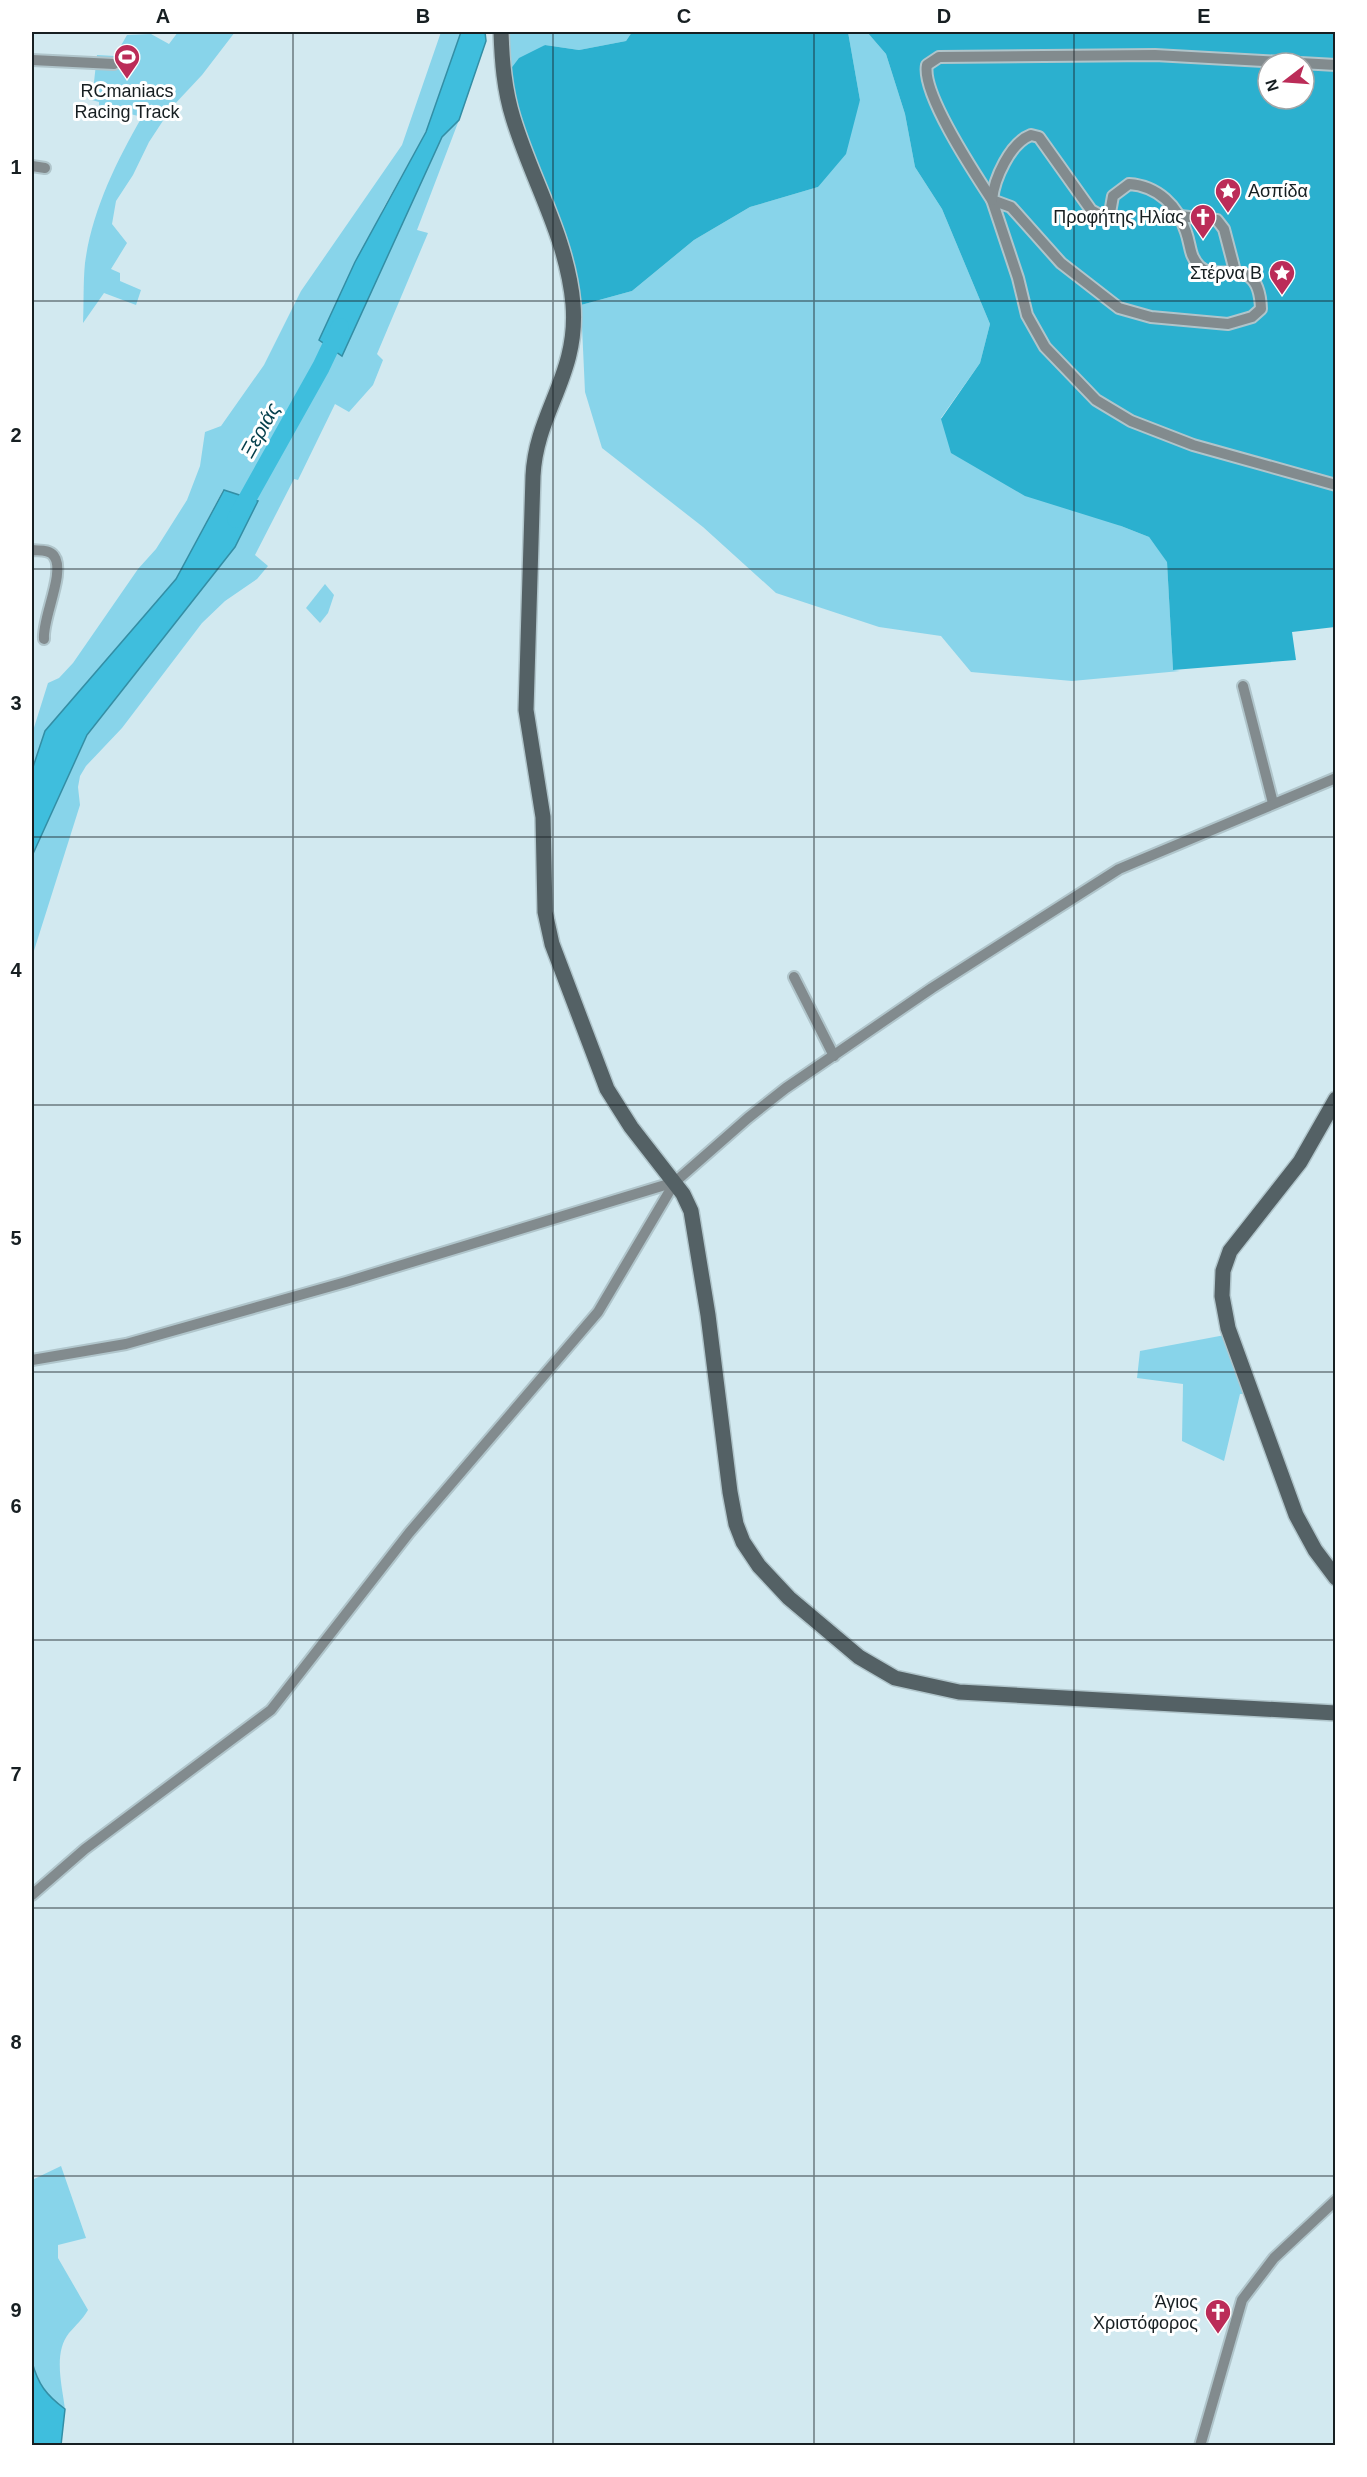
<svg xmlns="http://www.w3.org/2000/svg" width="1367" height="2477" font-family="Helvetica,sans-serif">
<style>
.green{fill:#88d4ea}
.forest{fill:#2bb0cf;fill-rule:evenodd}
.water{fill:#3fbedd;stroke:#338ea5;stroke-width:1.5}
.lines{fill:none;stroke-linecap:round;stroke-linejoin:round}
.river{stroke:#3fbedd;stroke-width:18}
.street-casing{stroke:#b0c5cb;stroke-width:14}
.secondary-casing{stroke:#b0c5cb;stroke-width:18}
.street{stroke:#828b8e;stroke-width:10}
.secondary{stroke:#546165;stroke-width:15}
.grid{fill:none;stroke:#171f22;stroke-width:1.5;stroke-opacity:0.55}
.labels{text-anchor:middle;stroke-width:6;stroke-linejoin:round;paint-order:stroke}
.poi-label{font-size:18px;fill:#171f22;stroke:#fff;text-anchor:end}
.water-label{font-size:20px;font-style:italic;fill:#06404d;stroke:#fff}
.neatline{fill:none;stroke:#171f22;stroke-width:2}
.grid-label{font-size:20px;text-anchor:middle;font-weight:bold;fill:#171f22}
</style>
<rect width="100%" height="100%" fill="#d2e9f0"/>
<!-- green -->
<g class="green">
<path d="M 178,32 L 235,32 L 202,75 L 172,107 L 149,142 L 133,175 L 116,201 L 112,224 L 127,243 L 111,269 L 120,273 L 120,281 L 141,290 L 136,305 L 104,293 L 83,323 C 84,304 83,283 85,263 C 92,211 116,162 142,117 L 99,106 L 99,102 L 92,100 L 97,55 L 115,56 L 127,35 L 151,34 L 169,44 Z"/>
<path d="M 441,32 L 461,32 L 426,132 L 384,207 L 319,340 L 342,355 L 442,137 L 459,120 L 417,230 L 428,233 L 377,354 L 383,360 L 373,385 L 349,412 L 335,404 L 298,480 L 294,479 L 255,555 L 268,566 L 257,579 L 225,601 L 202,623 L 122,728 L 86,766 L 80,776 L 78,787 L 80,805 L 32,957 L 32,856 L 87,736 L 235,547 L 257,501 L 223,490 L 176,579 L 45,731 L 32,770 L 32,734 L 48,683 L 59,678 L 73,663 L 138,569 L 156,549 L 187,500 L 200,466 L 205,432 L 221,426 L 264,365 L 301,291 L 402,145 Z"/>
<path d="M 504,32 L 632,32 L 626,41 L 579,50 L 545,45 L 506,75 Z"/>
<path d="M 848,32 L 867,32 L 886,54 L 905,114 L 915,167 L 942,209 L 990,324 L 980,363 L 941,418 L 1121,526 L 1149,537 L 1167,561 L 1173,670 L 1180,671 L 1072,681 L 971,672 L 941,636 L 879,627 L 776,593 L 703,527 L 602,448 L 585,392 L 581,305 L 632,291 L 694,240 L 750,207 L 818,187 L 860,100 Z"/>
<path d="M 325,584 L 334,595 L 328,613 L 320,623 L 306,608 Z"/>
<path d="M 1225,1335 L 1245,1394 L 1240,1394 L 1224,1461 L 1182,1441 L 1183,1384 L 1137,1378 L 1140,1351 Z"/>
<path d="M 61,2166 L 86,2238 L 58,2245 L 58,2258 L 88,2310 C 82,2320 76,2325 69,2333 C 53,2353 62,2385 65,2409 C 46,2395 38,2384 32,2362 L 32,2180 Z"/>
</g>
<!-- forest -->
<g class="forest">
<path d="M 632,32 L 848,32 L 860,100 L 846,154 L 818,187 L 750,207 L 694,240 L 632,291 L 581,305 L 573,267 L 506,75 L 519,58 L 545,45 L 579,50 L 626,41 Z"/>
<path d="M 867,32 L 1335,32 L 1335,627 L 1292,632 L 1296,660 L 1173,670 L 1167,562 L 1149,537 L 1121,526 L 1025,496 L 951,453 L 941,419 L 980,363 L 990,324 L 942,209 L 915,167 L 905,114 L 886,54 ZM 1268,63 L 1304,63 L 1304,99 L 1268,99 Z"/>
</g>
<!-- water -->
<g class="water">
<path d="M 461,32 L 485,32 L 486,41 L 459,120 L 442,137 L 342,356 L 319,340 L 355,262 L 426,132 Z"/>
<path d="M 224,490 L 258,501 L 235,547 L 87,735 L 32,856 L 32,770 L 45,731 L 176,579 Z"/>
<path d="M 32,2362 C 38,2384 46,2395 65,2409 L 61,2445 L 32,2445 Z"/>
</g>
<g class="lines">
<!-- river -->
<path class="river" d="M 236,519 L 321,367 L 340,327"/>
<!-- street casing -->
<g class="street-casing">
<g id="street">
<path d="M 32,60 L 114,64"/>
<path d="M 32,166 L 45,168"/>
<path d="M 992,200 C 994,179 1010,143 1031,135 L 1039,137 L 1091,210 L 1100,215 L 1110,213 L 1113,196 L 1129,184 C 1158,186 1178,206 1186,232 C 1191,246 1189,255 1199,266 C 1217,285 1259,250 1261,309 L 1252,317 L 1228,324 L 1151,317 L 1119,308 L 1061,263 L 1011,207 L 992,200 L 1018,278 L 1027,315 L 1045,347 L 1096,400 L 1131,421 L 1193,445 L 1336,485"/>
<path d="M 992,200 C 975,174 921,93 927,65 L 939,57 L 1155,55 L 1336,65"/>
<path d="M 1180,216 L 1217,220 L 1224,229 L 1235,271"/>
<path d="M 32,550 C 39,551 49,549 54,556 C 66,572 42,618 44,639"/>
<path d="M 1243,686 L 1273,803"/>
<path d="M 794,977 L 834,1056"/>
<path d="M 32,1360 L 126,1344 L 346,1282 L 675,1182"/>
<path d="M 32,1895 L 85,1849 L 271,1710 L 409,1533 L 598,1312 L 675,1182 L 748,1118 L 786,1088 L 932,988 L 1119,869 L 1336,778"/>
<path d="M 1200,2446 L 1242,2300 L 1274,2258 L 1336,2200"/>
</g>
</g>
<!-- secondary casing -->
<g class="secondary-casing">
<g id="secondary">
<path d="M 501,32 C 502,61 504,89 513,118 C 532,181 567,237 573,304 C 579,375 536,412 533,476 L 526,710 L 543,817 L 545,912 L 552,944 L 607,1089 L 631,1127 L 683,1194 L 691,1211 L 708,1315 L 730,1492 L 736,1524 L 743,1542 L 759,1566 L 789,1598 L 859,1657 L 895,1678 L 959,1692 L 1336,1713"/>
<path d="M 1336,1099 L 1300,1162 L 1230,1251 L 1223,1271 L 1222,1296 L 1228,1328 L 1296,1515 L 1315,1550 L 1336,1578"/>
</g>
</g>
<!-- street -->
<use href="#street" class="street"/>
<!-- secondary -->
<use href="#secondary" class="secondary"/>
</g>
<!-- grid -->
<path class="grid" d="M 293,32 L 293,2446M 553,32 L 553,2446M 814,32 L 814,2446M 1074,32 L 1074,2446M 32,301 L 1336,301M 32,569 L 1336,569M 32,837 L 1336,837M 32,1105 L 1336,1105M 32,1372 L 1336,1372M 32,1640 L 1336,1640M 32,1908 L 1336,1908M 32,2176 L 1336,2176"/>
<!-- icons -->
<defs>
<g id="stadium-pin" transform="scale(1.35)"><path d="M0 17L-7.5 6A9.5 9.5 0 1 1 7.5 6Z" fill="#bb2c58" stroke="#fff"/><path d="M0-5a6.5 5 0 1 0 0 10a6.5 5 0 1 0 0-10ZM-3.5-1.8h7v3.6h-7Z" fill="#fff"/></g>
<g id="sight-pin" transform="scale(1.35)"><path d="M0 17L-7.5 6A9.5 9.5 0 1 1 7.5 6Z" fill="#bb2c58" stroke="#fff"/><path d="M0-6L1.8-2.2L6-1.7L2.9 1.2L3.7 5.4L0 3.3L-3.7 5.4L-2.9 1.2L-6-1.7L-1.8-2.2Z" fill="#fff"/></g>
<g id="church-pin" transform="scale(1.35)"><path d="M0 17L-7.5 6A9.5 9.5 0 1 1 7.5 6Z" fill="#bb2c58" stroke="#fff"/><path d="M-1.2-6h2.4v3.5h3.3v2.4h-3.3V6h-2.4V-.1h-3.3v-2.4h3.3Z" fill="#fff"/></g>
</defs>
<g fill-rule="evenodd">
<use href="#stadium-pin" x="127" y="57"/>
<use href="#sight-pin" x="1228" y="191"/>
<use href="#church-pin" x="1203" y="217"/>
<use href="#sight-pin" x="1282" y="273"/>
<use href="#church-pin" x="1218" y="2312"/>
</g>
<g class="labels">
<!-- poi labels -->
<g class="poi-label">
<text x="127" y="97" text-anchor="middle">RCmaniacs<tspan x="127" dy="21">Racing Track</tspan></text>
<text x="1248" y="197" text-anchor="start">Ασπίδα</text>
<text x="1184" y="223">Προφήτης Ηλίας</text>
<text x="1262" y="279">Στέρνα Β</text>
<text x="1198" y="2308">Άγιος<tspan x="1198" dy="21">Χριστόφορος</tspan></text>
</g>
<!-- water labels -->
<g class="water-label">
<text transform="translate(260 430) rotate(-61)" y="7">Ξεριάς</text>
</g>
</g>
<!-- border -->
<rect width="1367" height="2477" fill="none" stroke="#ffffff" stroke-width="66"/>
<!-- north arrow -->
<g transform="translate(1286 81) rotate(253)"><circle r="28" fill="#ffffff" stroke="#a2a5a7" stroke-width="1.5"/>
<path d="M0-4.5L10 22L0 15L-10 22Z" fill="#bb2c58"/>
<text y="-9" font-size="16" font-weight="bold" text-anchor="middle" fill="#171f22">N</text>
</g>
<rect x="33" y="33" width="1301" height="2411" class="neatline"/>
<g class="grid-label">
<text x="163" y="23">A</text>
<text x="423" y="23">B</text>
<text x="684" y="23">C</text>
<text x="944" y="23">D</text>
<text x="1204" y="23">E</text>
<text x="16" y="174">1</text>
<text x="16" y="442">2</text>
<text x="16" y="710">3</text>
<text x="16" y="977">4</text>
<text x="16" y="1245">5</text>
<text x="16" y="1513">6</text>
<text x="16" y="1781">7</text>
<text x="16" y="2049">8</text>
<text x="16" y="2317">9</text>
</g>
</svg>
